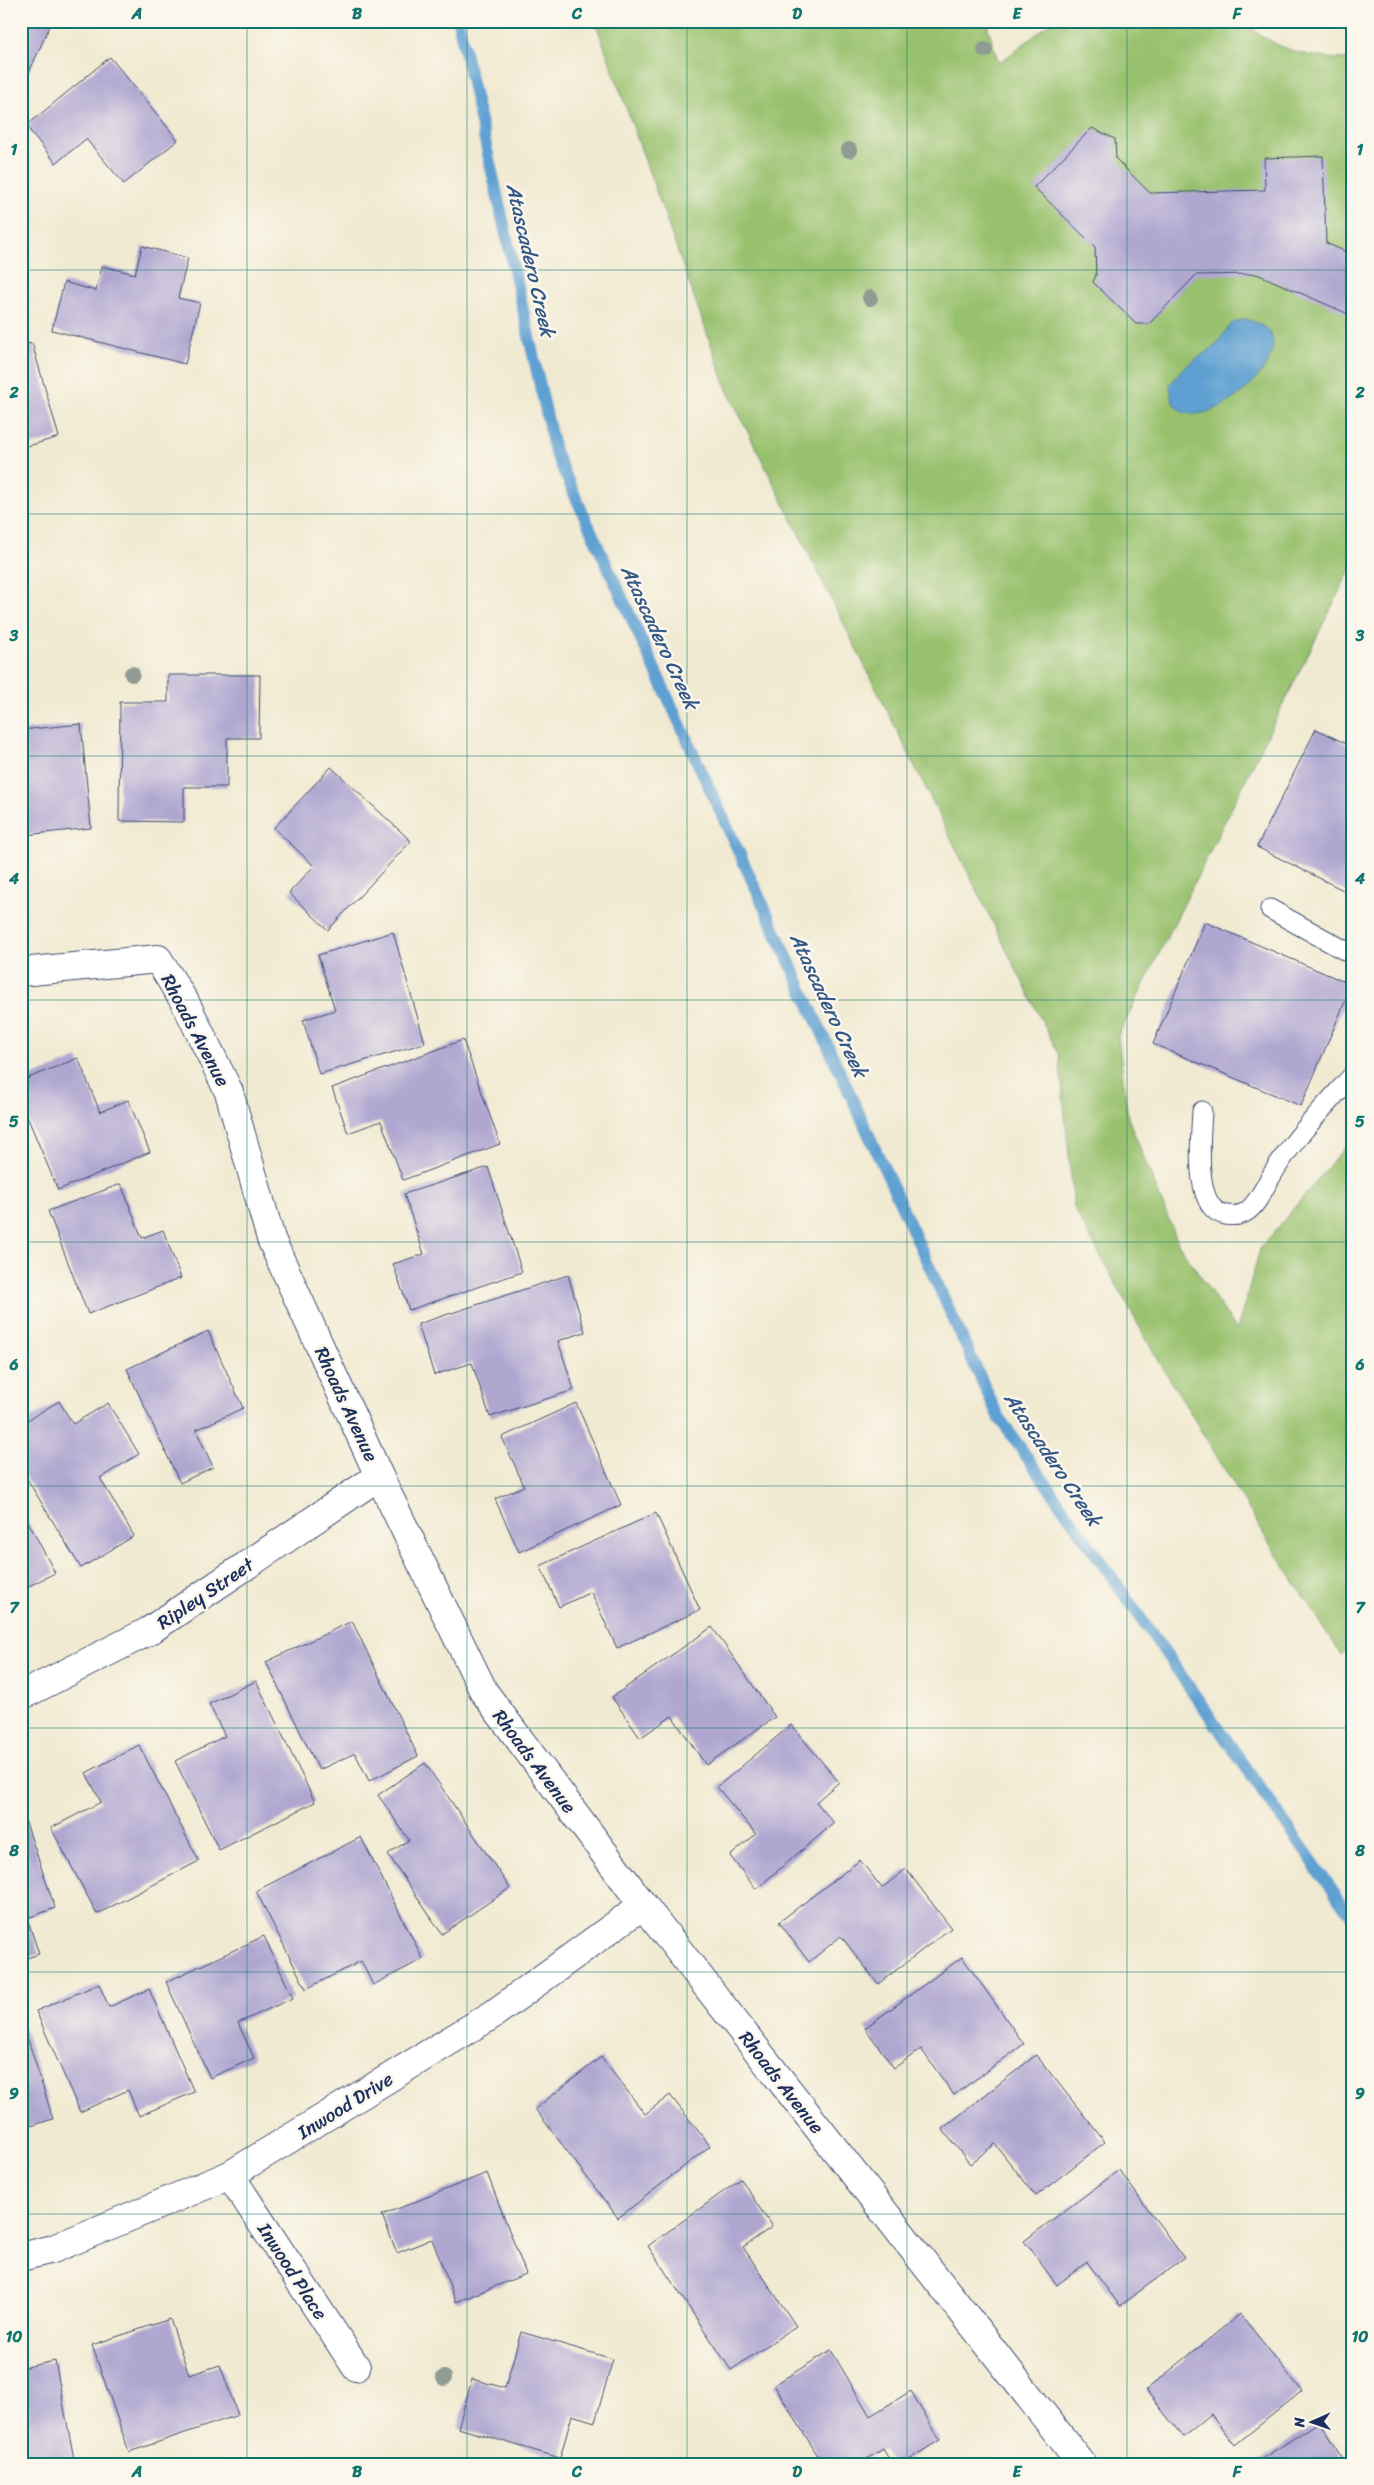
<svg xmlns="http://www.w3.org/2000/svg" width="1374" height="2485" font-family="Sriracha,sans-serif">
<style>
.green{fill:#98c16d;stroke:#5a7866}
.water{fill:#5fa0d2;stroke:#3d6898}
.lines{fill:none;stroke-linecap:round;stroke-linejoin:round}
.stream{stroke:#5fa0d2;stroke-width:12}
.building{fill:#b0a7d1}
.service-casing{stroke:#3b4b6f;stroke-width:21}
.minor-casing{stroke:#3b4b6f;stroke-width:30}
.service{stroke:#fff;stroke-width:19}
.minor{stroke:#fff;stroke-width:28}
.tree{fill:#909b94}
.grid{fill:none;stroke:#0f766e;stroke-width:1;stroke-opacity:0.55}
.labels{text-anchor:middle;stroke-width:5;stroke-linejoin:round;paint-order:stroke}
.street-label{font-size:19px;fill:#1b2f5e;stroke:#fbf7ec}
.water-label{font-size:20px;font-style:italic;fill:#335787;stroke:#fbf7ec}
.neatline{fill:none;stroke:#0f766e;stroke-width:2}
.grid-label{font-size:16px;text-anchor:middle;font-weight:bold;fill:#0f766e}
</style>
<rect width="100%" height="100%" fill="#fbf7ec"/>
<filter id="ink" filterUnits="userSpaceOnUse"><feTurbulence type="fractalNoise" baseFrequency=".02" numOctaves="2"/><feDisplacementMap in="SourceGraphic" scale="10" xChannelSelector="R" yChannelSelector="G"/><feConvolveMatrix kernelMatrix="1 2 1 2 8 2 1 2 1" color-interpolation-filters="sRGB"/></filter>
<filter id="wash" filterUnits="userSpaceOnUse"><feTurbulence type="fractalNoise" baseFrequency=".0096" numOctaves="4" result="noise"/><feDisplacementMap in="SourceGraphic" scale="20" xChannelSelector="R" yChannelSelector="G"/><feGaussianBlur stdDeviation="1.12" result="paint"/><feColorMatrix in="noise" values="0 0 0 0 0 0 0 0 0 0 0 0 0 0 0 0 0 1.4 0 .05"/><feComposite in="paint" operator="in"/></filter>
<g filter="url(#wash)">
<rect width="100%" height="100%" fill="#f1ead2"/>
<!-- green -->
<path class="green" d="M 595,21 L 986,21 L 999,63 L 1053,21 L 1245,21 C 1272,50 1314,60 1353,59 L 1353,564 L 1118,1036 L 1128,1118 L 1179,1245 L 1237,1330 L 1260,1249 L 1353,1137 L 1353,1645 L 1341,1655 L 1266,1538 L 1150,1346 L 1074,1208 L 1059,1055 L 728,392 Z"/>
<!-- water -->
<path class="water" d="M 1244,319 C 1253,321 1265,325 1270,334 C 1290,366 1198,441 1174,404 C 1171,399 1171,391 1170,385 L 1182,369 L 1215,346 L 1231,324 Z"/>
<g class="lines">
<!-- stream -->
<path class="stream" d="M 458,21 L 555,452 L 998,1416 L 1353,1919"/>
</g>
<g id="blocks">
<!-- building -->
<g class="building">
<path d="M 21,21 L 52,21 L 21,90 Z"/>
<path d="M 110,57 L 178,140 L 124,184 L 86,139 L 56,163 L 26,126 Z"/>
<path d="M 1092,128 L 1115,139 L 1116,159 L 1150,193 L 1265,190 L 1264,158 L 1323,156 L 1326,243 L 1353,255 L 1353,316 L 1257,274 L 1196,275 L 1149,324 L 1136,324 L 1093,282 L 1096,275 L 1095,247 L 1034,187 Z"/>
<path d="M 142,246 L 188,258 L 178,298 L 200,303 L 185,364 L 52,330 L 64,282 L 96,291 L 102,266 L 135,274 Z"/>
<path d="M 32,343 L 59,437 L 21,448 L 21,346 Z"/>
<path d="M 168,675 L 260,675 L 259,738 L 227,738 L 227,787 L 184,787 L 184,822 L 119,821 L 120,702 L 168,702 Z"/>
<path d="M 81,724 L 91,828 L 25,835 L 28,871 L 21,872 L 21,730 Z"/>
<path d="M 1316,729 L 1353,747 L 1353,895 L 1257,847 Z"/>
<path d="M 331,767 L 411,841 L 328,930 L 289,893 L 314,866 L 274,828 Z"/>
<path d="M 1205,922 L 1352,985 L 1301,1106 L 1153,1044 Z"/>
<path d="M 393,932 L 425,1043 L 319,1074 L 303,1020 L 335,1010 L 318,955 Z"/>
<path d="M 463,1040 L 500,1144 L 403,1180 L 381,1121 L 348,1133 L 332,1088 Z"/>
<path d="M 78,1058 L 100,1112 L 128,1100 L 150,1152 L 58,1190 L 21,1102 L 21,1081 Z"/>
<path d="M 488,1167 L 522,1272 L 409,1310 L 393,1264 L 424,1254 L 404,1194 Z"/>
<path d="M 121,1184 L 142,1238 L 163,1230 L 181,1278 L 88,1314 L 48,1211 Z"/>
<path d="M 568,1275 L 585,1332 L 558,1341 L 574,1390 L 490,1417 L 472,1363 L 434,1375 L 418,1324 Z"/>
<path d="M 208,1331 L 243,1408 L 196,1430 L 213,1467 L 180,1483 L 127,1369 Z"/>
<path d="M 59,1401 L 73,1424 L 108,1403 L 139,1454 L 100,1478 L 134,1536 L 81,1568 L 21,1469 L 21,1424 Z"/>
<path d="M 576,1403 L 621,1505 L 519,1552 L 495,1499 L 524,1486 L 502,1437 Z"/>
<path d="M 21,1508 L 55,1573 L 21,1590 Z"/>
<path d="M 656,1513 L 700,1610 L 617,1648 L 591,1592 L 559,1607 L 540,1566 Z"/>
<path d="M 352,1621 L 418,1756 L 369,1781 L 355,1753 L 319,1770 L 266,1662 Z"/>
<path d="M 712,1627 L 775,1717 L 706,1765 L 672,1716 L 640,1738 L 612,1697 Z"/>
<path d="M 256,1681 L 315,1802 L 219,1850 L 175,1761 L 225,1736 L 209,1704 Z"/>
<path d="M 791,1725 L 839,1782 L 816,1802 L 834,1823 L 756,1889 L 730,1856 L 756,1834 L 717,1787 Z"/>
<path d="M 139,1745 L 199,1861 L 97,1914 L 51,1828 L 101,1802 L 86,1773 Z"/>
<path d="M 425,1763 L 510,1888 L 442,1934 L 388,1854 L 409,1840 L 378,1795 Z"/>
<path d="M 21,1808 L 55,1908 L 27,1918 L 39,1954 L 21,1960 Z"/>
<path d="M 361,1837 L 423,1959 L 373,1985 L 361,1961 L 306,1989 L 256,1891 Z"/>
<path d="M 860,1860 L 882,1888 L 906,1869 L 951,1928 L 878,1984 L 841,1936 L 809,1962 L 779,1922 Z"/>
<path d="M 264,1936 L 293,1998 L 238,2023 L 254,2058 L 210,2078 L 166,1982 Z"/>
<path d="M 962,1957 L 1024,2044 L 954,2095 L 921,2049 L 894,2068 L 865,2028 Z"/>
<path d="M 99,1984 L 109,2007 L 149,1989 L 194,2092 L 139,2116 L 128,2090 L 80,2112 L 36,2011 Z"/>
<path d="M 21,2017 L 53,2119 L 21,2129 Z"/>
<path d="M 1036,2055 L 1105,2142 L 1036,2196 L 995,2144 L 970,2164 L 942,2129 Z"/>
<path d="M 601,2057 L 645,2114 L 670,2095 L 710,2146 L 618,2218 L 535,2109 Z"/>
<path d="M 21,2148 L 27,2164 L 21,2166 Z"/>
<path d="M 1119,2170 L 1184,2258 L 1120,2306 L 1087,2262 L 1057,2285 L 1024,2241 Z"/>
<path d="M 487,2173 L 526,2274 L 456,2302 L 432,2239 L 397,2253 L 382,2215 Z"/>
<path d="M 741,2179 L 772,2227 L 743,2247 L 796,2326 L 731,2370 L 648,2246 Z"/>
<path d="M 1240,2314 L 1302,2391 L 1235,2445 L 1211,2414 L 1183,2437 L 1146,2390 Z"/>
<path d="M 170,2319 L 189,2375 L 220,2365 L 238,2415 L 129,2452 L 92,2345 Z"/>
<path d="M 521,2332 L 613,2359 L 595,2422 L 572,2415 L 560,2458 L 458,2428 L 472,2379 L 505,2388 Z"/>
<path d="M 831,2350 L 870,2416 L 911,2391 L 940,2440 L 901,2464 L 892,2464 L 883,2449 L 859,2464 L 823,2464 L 774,2385 Z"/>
<path d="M 55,2361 L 75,2464 L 21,2464 L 21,2368 Z"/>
<path d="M 1319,2422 L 1346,2464 L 1254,2464 Z"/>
</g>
</g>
</g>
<g filter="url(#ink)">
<use href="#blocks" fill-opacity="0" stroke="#3b4b6f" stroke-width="1"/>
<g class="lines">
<!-- service casing -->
<g class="service-casing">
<g id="service">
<path d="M 1270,909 L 1353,955"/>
<path d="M 1202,1111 C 1201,1135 1192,1210 1226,1215 C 1232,1216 1238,1216 1244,1213 C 1256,1207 1263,1190 1269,1180 C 1291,1141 1323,1108 1353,1075"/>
</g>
</g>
<!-- minor casing -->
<g class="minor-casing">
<g id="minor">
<path d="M 21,972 L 158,959 L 186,1004 L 229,1092 L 271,1239 L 379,1476 L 484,1692 L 643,1905 L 1082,2464"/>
<path d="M 21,1696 L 149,1631 L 379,1476"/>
<path d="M 230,2175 L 356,2367"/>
<path d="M 21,2257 L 53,2249 L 230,2175 L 492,2015 L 643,1905"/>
</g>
</g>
<!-- service -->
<use href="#service" class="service"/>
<!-- minor -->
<use href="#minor" class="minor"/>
</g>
<!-- trees -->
<g class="tree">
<circle cx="985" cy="50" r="8"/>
<circle cx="849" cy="150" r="8"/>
<circle cx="870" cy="298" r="8"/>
<circle cx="132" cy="674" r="8"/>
<circle cx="444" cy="2378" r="8"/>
</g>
</g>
<!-- grid -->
<path class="grid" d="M 247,21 L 247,2464M 467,21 L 467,2464M 687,21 L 687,2464M 907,21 L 907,2464M 1127,21 L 1127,2464M 21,270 L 1353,270M 21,514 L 1353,514M 21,756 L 1353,756M 21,1000 L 1353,1000M 21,1242 L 1353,1242M 21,1486 L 1353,1486M 21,1728 L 1353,1728M 21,1972 L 1353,1972M 21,2214 L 1353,2214"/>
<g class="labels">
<!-- street labels -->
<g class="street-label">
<text transform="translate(196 1030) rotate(62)" y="7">Rhoads Avenue</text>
<text transform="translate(347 1404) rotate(65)" y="7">Rhoads Avenue</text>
<text transform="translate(205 1593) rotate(-34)" y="7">Ripley Street</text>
<text transform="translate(535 1761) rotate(53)" y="7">Rhoads Avenue</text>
<text transform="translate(782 2082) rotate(52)" y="7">Rhoads Avenue</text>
<text transform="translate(345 2105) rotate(-32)" y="7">Inwood Drive</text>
<text transform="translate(293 2271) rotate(57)" y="7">Inwood Place</text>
</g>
<!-- water labels -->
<g class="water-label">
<text transform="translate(531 260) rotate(77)" y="7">Atascadero Creek</text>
<text transform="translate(660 637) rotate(65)" y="7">Atascadero Creek</text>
<text transform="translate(829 1005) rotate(65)" y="7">Atascadero Creek</text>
<text transform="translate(1053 1459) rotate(56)" y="7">Atascadero Creek</text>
</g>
</g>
<!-- margin -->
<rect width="1374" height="2485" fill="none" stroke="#fbf7ec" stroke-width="55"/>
<!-- north arrow -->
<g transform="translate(1312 2422) rotate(268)" stroke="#fbf7ec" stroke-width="4" paint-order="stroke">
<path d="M0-4L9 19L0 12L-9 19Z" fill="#1b2f5e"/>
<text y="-8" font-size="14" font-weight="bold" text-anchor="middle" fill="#1b2f5e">N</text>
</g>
<rect x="28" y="28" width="1318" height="2430" class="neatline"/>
<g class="grid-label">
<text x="137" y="19">A</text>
<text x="357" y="19">B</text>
<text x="577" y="19">C</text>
<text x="797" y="19">D</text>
<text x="1017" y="19">E</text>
<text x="1237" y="19">F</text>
<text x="14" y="155">1</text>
<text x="1360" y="155">1</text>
<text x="14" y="398">2</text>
<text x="1360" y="398">2</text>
<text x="14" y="641">3</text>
<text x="1360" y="641">3</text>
<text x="14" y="884">4</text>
<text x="1360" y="884">4</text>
<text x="14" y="1127">5</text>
<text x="1360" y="1127">5</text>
<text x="14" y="1370">6</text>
<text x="1360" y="1370">6</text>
<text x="14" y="1613">7</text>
<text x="1360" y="1613">7</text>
<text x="14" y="1856">8</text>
<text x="1360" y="1856">8</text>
<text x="14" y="2099">9</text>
<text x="1360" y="2099">9</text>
<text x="14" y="2342">10</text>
<text x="1360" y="2342">10</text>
<text x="137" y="2477">A</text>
<text x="357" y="2477">B</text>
<text x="577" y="2477">C</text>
<text x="797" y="2477">D</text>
<text x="1017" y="2477">E</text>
<text x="1237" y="2477">F</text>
</g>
</svg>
